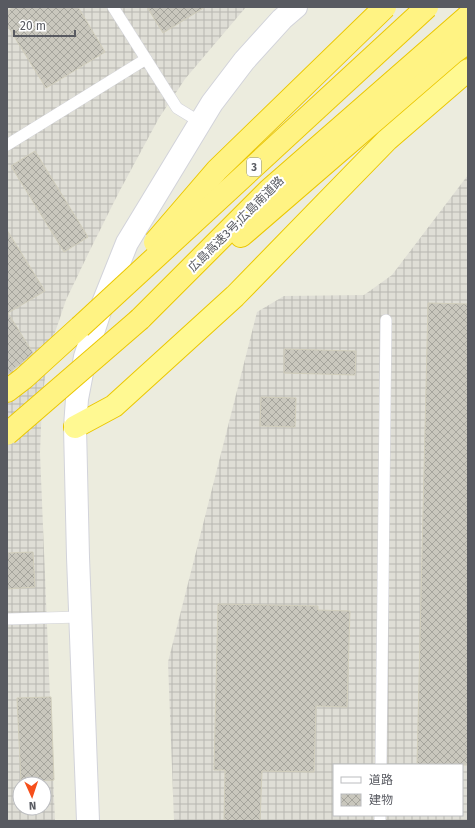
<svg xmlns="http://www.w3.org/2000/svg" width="475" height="828" font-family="'Fira Sans','Noto Sans JP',sans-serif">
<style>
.industrial{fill:url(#industrial-grid);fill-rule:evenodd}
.building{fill:url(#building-cross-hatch);stroke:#d1cebc}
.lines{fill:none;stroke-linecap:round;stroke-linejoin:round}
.service-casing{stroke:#d2d3da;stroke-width:12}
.tertiary-casing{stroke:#d2d3da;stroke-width:24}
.trunk-casing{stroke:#ebc700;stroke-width:24}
.motorway-casing{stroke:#ebc700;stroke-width:24}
.service{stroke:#fff;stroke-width:11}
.tertiary{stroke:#fff;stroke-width:22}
.trunk{stroke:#fff992;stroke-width:22}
.motorway{stroke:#fff383;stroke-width:22}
.motorway-bridge-casing{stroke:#ebc700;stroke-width:24;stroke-linecap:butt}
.motorway-bridge{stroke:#fff383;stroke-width:22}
.labels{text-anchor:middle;stroke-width:4;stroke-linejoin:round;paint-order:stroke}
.shield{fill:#fff;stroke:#8a8c90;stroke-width:1}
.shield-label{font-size:11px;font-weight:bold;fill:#585a61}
.street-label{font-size:12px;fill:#585a61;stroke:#fff}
</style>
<defs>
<pattern id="industrial-grid" width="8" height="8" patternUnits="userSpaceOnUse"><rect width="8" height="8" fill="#dfded6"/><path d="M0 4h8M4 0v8" fill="none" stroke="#b8b7b1"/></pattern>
<pattern id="building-cross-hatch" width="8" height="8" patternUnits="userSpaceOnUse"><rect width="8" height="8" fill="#c9c7bd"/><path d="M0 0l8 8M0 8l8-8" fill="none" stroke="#a6a59d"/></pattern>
</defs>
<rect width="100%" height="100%" fill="#ececde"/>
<!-- industrial -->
<g class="industrial">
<path d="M 7,7 L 246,7 L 185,79 L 159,118 L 118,194 L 91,248 L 66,300 L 48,353 L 42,402 L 40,453 L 55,821 L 7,821 ZM 20,784 L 44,784 L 44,808 L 20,808 Z"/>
<path d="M 468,175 L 468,821 L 174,821 L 168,662 L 257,312 L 284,296 L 364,295 L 392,275 ZM 334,765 L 462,765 L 462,815 L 334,815 Z"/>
</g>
<!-- building -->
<g class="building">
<path d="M 14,7 L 78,7 L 105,52 L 46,88 L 7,25 L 7,11 Z"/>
<path d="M 147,7 L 205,7 L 163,33 Z"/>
<path d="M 35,151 L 88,237 L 64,252 L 11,166 Z"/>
<path d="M 7,230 L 45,291 L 8,313 L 33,353 L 7,375 Z"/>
<path d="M 428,303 L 468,304 L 468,765 L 417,765 Z"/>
<path d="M 284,349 L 356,351 L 355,375 L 284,373 Z"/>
<path d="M 261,397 L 296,398 L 295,427 L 260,426 Z"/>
<path d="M 33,552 L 35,587 L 7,589 L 7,553 Z"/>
<path d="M 218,604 L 318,606 L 318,610 L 350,611 L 347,707 L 316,706 L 314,772 L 262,771 L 260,821 L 224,821 L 225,770 L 214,770 Z"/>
<path d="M 51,697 L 54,780 L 21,782 L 17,698 Z"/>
</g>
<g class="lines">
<!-- service casing -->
<g class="service-casing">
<g id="service">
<path d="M 113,7 L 177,108 L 200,122"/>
<path d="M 7,145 L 146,59"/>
<path d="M 7,619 L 80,617"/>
<path d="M 381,765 L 386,320"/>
<path d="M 380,821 L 380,815"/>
</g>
</g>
<!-- tertiary casing -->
<g class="tertiary-casing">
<path id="tertiary" d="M 88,821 L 78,557 L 75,427 L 77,399 L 85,357 L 101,308 L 127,243 L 212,103 L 244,61 L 282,19 L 296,7"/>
</g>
<!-- trunk casing -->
<g class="trunk-casing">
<path id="trunk" d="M 75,427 L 114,406 L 235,296 L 387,140 L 468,70"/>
</g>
<!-- motorway casing -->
<g class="motorway-casing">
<g id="motorway">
<path d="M 241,236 L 453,53 L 468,42"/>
<path d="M 140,319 L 269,190 L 468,16"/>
<path d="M 7,391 L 24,378 L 80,327"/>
</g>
</g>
<!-- service -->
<use href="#service" class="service"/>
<!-- tertiary -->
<use href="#tertiary" class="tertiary"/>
<!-- trunk -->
<use href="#trunk" class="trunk"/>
<!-- motorway -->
<use href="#motorway" class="motorway"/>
<!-- motorway-bridge casing -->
<g class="motorway-bridge-casing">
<g id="motorway-bridge">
<path d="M 155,242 L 217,170 L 385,7"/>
<path d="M 80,327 L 427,7"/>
<path d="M 7,434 L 140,319"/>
</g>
</g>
<!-- motorway-bridge -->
<use href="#motorway-bridge" class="motorway-bridge"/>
</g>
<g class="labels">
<!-- shield labels -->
<rect class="shield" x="247" y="158" width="14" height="18" rx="3"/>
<g class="shield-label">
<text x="254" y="171">3</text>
</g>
<!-- street labels -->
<g class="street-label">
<text transform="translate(236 224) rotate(-45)" y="4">広島高速3号;広島南道路</text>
</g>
</g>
<!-- border -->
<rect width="475" height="828" fill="none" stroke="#585a61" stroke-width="16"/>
<!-- legend -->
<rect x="333" y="764" width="130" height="52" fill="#ffffff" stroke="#bcbdc0"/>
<rect x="341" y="777" width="20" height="6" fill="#ffffff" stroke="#bcbdc0"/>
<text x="369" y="784" font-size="12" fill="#585a61">道路</text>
<rect x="341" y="794" width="20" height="12" fill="url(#building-cross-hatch)" stroke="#bcbdc0"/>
<text x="369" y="804" font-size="12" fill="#585a61">建物</text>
<!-- north arrow -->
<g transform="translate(32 796) rotate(177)"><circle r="19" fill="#ffffff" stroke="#bcbdc0"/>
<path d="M0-3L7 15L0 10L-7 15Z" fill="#f64f1b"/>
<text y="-6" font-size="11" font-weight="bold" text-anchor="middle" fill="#585a61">N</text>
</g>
<!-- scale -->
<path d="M14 30v6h61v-6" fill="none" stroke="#585a61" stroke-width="2"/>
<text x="20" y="30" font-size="12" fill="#585a61" stroke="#ffffff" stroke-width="3" paint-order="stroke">20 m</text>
</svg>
